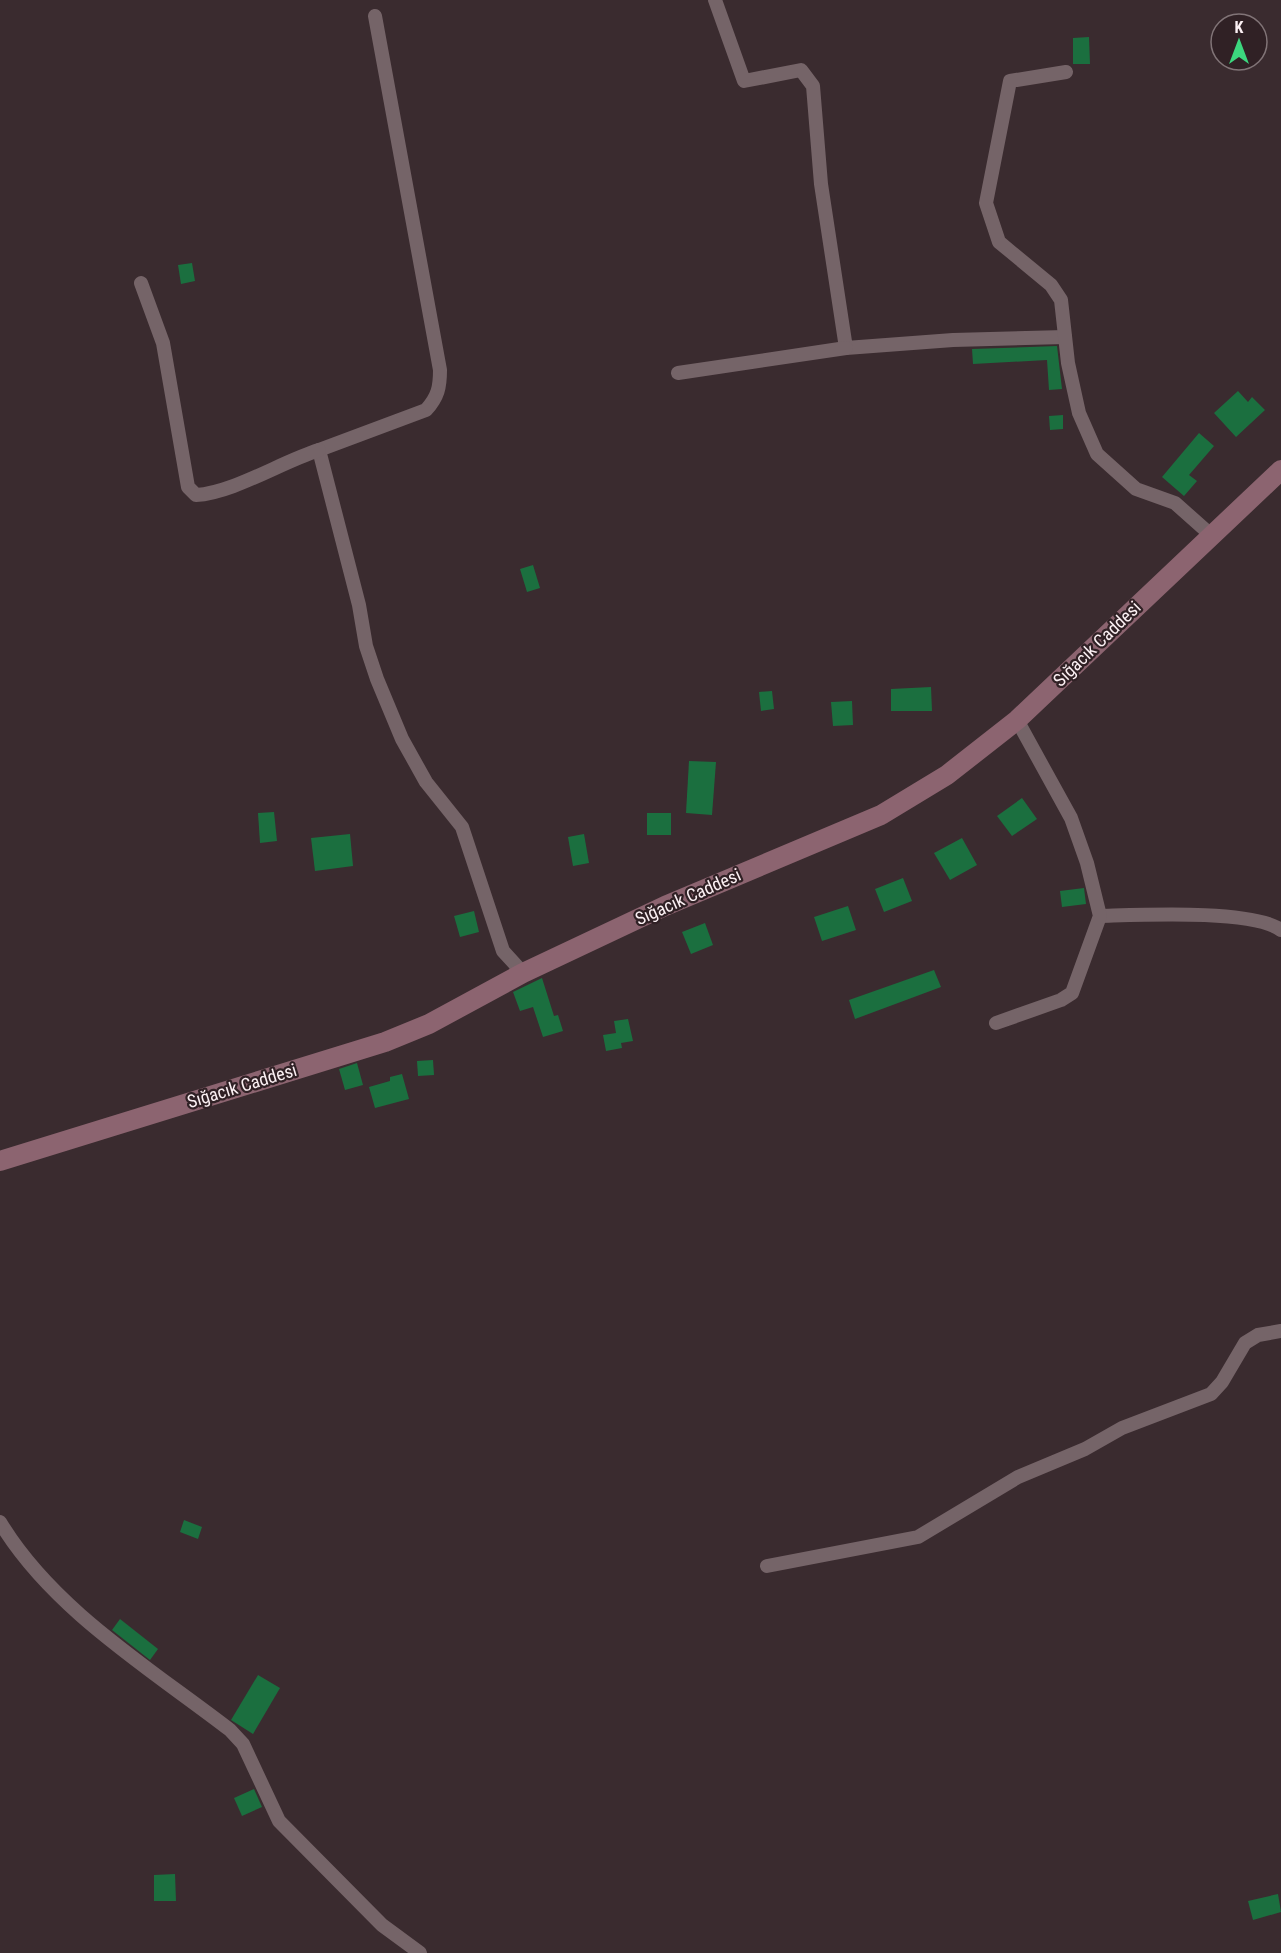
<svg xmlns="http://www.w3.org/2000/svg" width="1281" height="1953" font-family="'Roboto Condensed',sans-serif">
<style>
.building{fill:#1b6f3f}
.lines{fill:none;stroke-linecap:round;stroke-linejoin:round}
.street{stroke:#756468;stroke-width:14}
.secondary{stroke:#8c6470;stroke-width:20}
.labels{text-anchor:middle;stroke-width:4.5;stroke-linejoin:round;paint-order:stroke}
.street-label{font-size:18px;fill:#fbf0f3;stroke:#302125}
</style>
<rect width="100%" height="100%" fill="#3a2b2f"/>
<!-- building -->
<g class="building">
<path d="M 1089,37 L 1090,64 L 1073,64 L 1073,38 Z"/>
<path d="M 192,263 L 195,281 L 181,284 L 178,265 Z"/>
<path d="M 1057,346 L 1062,389 L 1049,390 L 1047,360 L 973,364 L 972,349 Z"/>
<path d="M 1238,391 L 1248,402 L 1252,397 L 1265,410 L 1236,437 L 1214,413 Z"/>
<path d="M 1063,415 L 1063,429 L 1050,430 L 1049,416 Z"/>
<path d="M 1199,433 L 1214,446 L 1189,475 L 1197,481 L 1184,496 L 1162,477 Z"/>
<path d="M 533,565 L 540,588 L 527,592 L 520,569 Z"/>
<path d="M 931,687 L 932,711 L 891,711 L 891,689 Z"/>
<path d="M 772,691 L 774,709 L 761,711 L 759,692 Z"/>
<path d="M 852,701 L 853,725 L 833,726 L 831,702 Z"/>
<path d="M 689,761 L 716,762 L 712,815 L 686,813 Z"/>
<path d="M 1022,798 L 1037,819 L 1012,836 L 997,816 Z"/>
<path d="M 274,812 L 277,841 L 260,843 L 258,813 Z"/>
<rect x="647" y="813" width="24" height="22"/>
<path d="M 350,834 L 353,866 L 315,871 L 311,838 Z"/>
<path d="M 584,834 L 589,863 L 573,866 L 568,837 Z"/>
<path d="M 962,838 L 977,865 L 950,880 L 934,853 Z"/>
<path d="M 903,878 L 912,901 L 884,912 L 875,889 Z"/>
<path d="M 1084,888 L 1086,904 L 1062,907 L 1060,891 Z"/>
<path d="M 848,906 L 856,930 L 822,941 L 814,917 Z"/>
<path d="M 474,911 L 479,932 L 460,937 L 454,916 Z"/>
<path d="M 705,923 L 713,945 L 691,954 L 682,932 Z"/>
<path d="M 934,970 L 941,987 L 855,1019 L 849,1000 Z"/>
<path d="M 542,978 L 554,1016 L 558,1015 L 563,1031 L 543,1037 L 533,1007 L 520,1011 L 513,992 Z"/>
<path d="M 628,1019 L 633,1041 L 621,1043 L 622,1048 L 606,1051 L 603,1035 L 616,1033 L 614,1021 Z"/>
<path d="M 433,1060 L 434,1075 L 418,1076 L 417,1061 Z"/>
<path d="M 357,1063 L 363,1085 L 345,1090 L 339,1069 Z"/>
<path d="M 402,1074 L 409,1099 L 375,1108 L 369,1087 L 390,1081 L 390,1077 Z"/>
<path d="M 184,1520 L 202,1527 L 198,1539 L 180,1532 Z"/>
<path d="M 120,1619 L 158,1649 L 150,1660 L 112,1630 Z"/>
<path d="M 258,1675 L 280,1688 L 253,1734 L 231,1720 Z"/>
<path d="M 254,1789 L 262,1807 L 242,1816 L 234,1798 Z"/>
<path d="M 175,1874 L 176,1901 L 154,1901 L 154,1875 Z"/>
<path d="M 1278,1894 L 1281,1912 L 1253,1920 L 1248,1901 Z"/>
</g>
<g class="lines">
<!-- street -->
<g class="street">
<path d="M 715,0 L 744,81 L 801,70 L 813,86 L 821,184 L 846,348 L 953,340 L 1065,337"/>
<path d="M 375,16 L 440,370 C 440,387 438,397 426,410 L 319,450 L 359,605 L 366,646 L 377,679 L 402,739 L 426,782 L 462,827 L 503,951 L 523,973"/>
<path d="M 1066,72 L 1010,81 L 986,203 L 999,242 L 1051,285 L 1061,300 L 1068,363 L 1079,413 L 1097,454 L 1136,489 L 1175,503 L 1211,535"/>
<path d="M 141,283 L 163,343 L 188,487 L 196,495 C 233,493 281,462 319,450"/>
<path d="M 678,373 L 846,348"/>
<path d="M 1100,916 C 1139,915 1252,909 1281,930"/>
<path d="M 996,1023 L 1061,1000 L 1072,993 L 1100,916 L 1087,863 L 1071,818 L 1017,720"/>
<path d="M 0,1522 C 52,1609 151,1669 230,1730 L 243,1744 L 279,1821 L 382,1925 L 420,1953"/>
<path d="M 767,1566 L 918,1537 L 1018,1477 L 1085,1449 L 1122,1428 L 1211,1394 L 1222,1382 L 1245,1343 L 1258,1335 L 1281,1331"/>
</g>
<!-- secondary -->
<path class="secondary" d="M 0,1161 L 385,1042 L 429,1024 L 523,973 L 665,906 L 881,815 L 947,775 L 1017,720 L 1281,470"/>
</g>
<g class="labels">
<!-- street labels -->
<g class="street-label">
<text transform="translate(1097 644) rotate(-44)" y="6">Sığacık Caddesi</text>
<text transform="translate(688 897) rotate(-24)" y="6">Sığacık Caddesi</text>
<text transform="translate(242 1086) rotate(-17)" y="6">Sığacık Caddesi</text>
</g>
</g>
<!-- north arrow -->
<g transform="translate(1239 42)"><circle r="28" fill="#302125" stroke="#817477" stroke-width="1.5"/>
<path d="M0-4.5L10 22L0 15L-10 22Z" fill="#3cd77e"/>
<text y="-9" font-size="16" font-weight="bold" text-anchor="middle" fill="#fbf0f3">K</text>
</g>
</svg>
